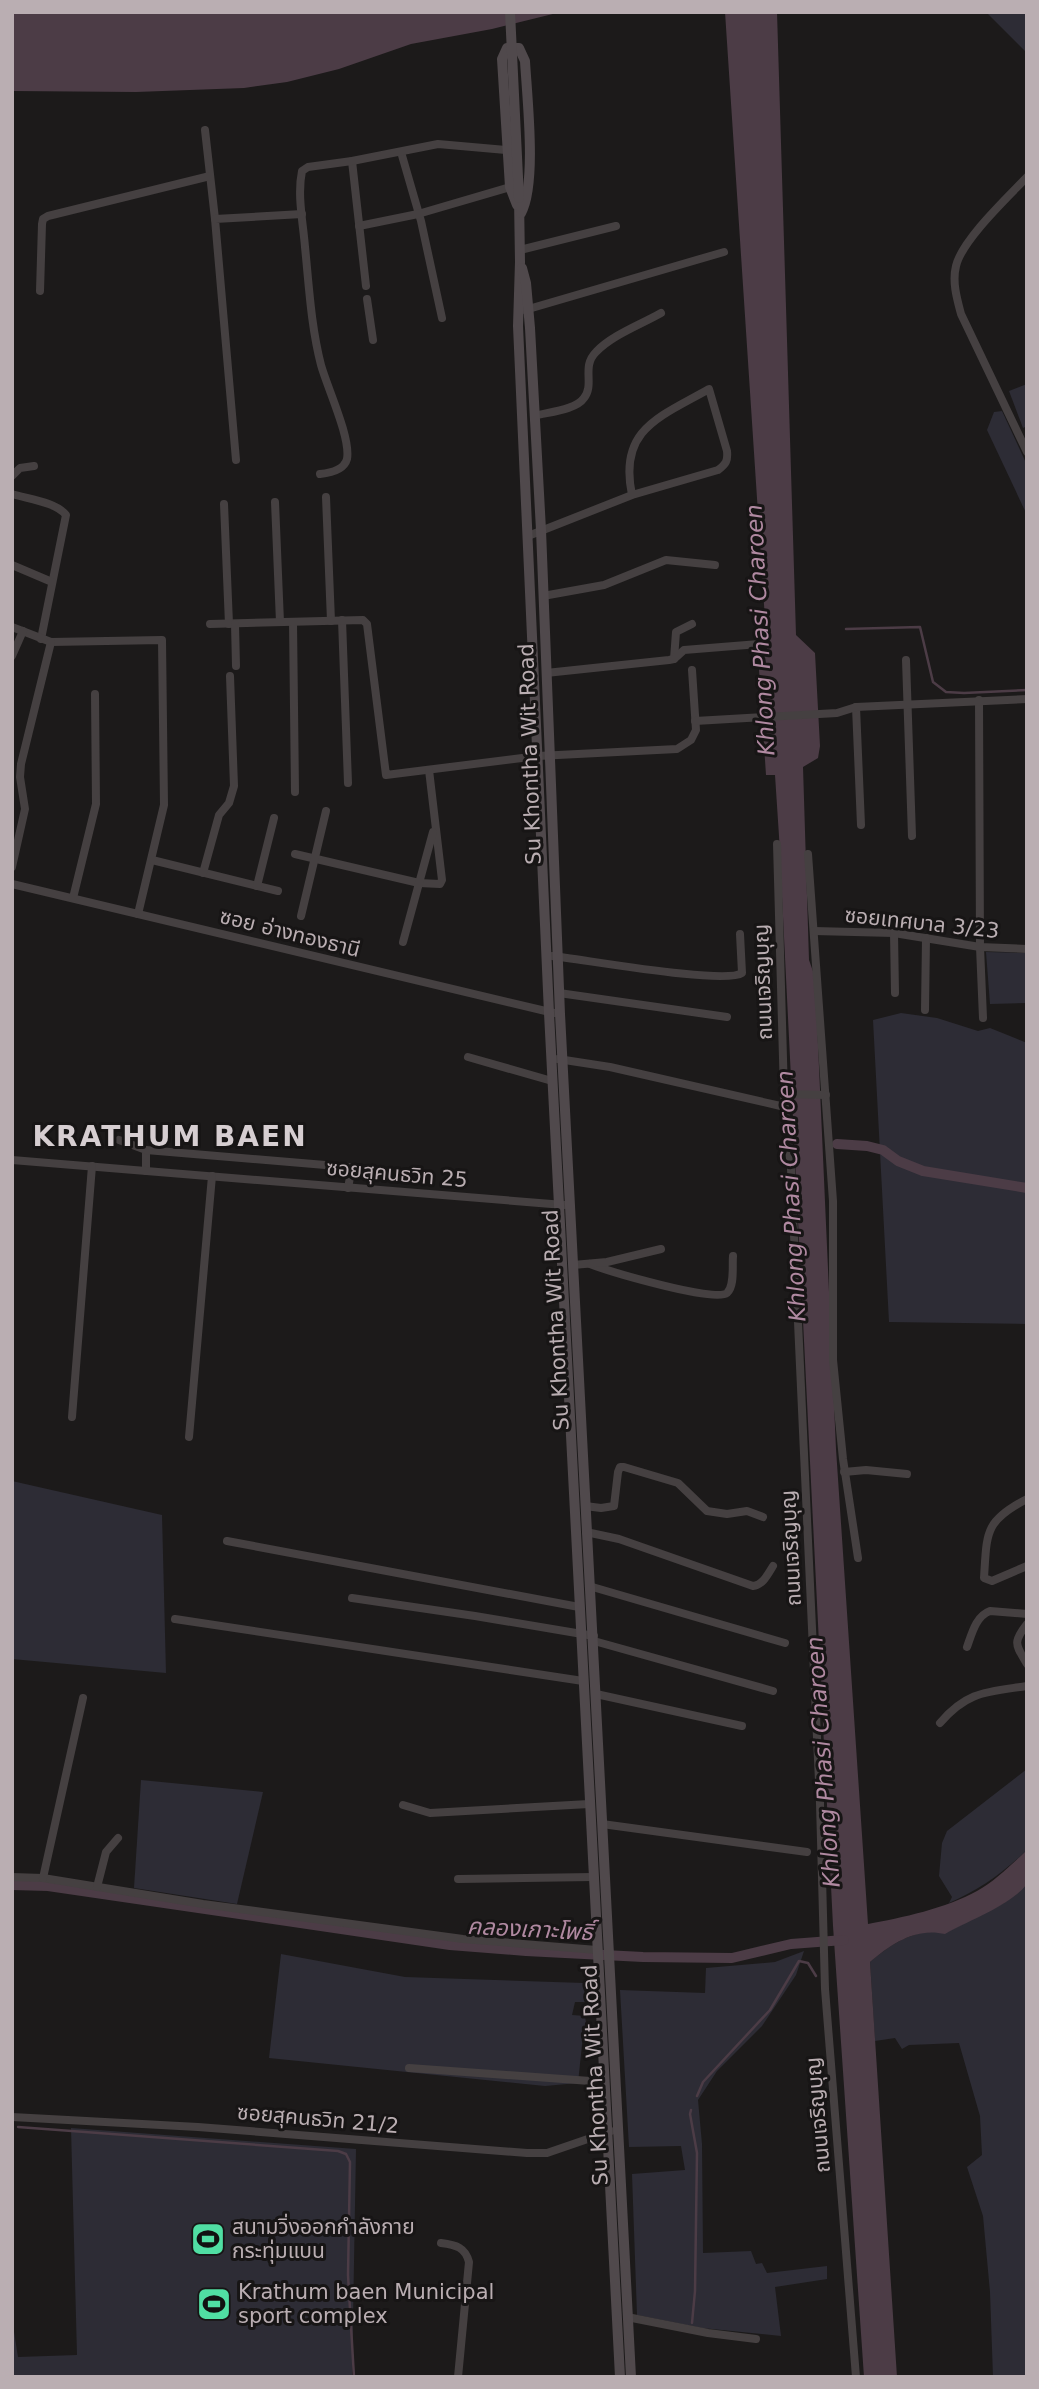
<svg xmlns="http://www.w3.org/2000/svg" width="1039" height="2389" font-family="'DejaVu Sans','Noto Sans Thai',sans-serif">
<style>
.green{fill:#2d2c35}
.water{fill:#4c3c46}
.lines{fill:none;stroke-linecap:round;stroke-linejoin:round}
.stream{stroke:#4c3c46;stroke-width:2.5}
.canal{stroke:#4c3c46;stroke-width:10}
.street{stroke:#454041;stroke-width:8}
.secondary{stroke:#50494c;stroke-width:10}
.secondary-bridge{stroke:#50494c;stroke-width:10}
.labels{text-anchor:middle;stroke-width:6;stroke-linejoin:round;paint-order:stroke}
.street-label{font-size:21px;fill:#baaeb2;stroke:#171515}
.poi-label{font-size:21px;fill:#baaeb2;stroke:#171515;text-anchor:start}
.water-label{font-size:23px;font-style:italic;fill:#b089a1;stroke:#171515}
.district-label{font-size:28px;font-weight:bold;letter-spacing:2px;fill:#d6ced1;stroke:#171515}
</style>
<rect width="100%" height="100%" fill="#1c1a1a"/>
<!-- green -->
<g class="green">
<path d="M 986,12 L 1027,12 L 1027,53 Z"/>
<path d="M 1027,384 L 1027,426 L 1023,428 L 1009,391 Z"/>
<path d="M 1002,411 L 1027,465 L 1027,515 L 987,430 L 994,412 Z"/>
<path d="M 986,952 L 1025,953 L 1027,1003 L 990,1004 Z"/>
<path d="M 901,1013 L 937,1018 L 978,1031 L 990,1028 L 1027,1043 L 1027,1324 L 889,1322 L 873,1020 Z"/>
<path d="M 12,1481 L 162,1515 L 166,1673 L 12,1659 Z"/>
<path d="M 1027,1769 L 1027,1850 C 1003,1873 979,1890 949,1903 L 952,1897 L 939,1876 L 942,1843 L 947,1831 Z"/>
<path d="M 141,1780 L 263,1792 L 237,1904 L 134,1888 Z"/>
<path d="M 1027,1884 L 1027,2377 L 993,2377 L 990,2292 L 983,2216 L 967,2167 L 982,2155 L 980,2116 L 959,2043 L 909,2045 L 902,2049 L 895,2038 L 875,2041 L 870,1962 C 891,1944 917,1927 945,1933 L 1004,1903 Z"/>
<path d="M 804,1951 L 796,1975 L 762,2026 L 717,2071 L 698,2100 L 702,2144 L 703,2253 L 751,2251 L 756,2264 L 762,2263 L 767,2273 L 827,2266 L 827,2279 L 775,2287 L 781,2336 L 702,2328 L 637,2315 L 632,2174 L 685,2170 L 681,2146 L 629,2147 L 620,1990 L 705,1993 L 706,1968 L 775,1962 Z"/>
<path d="M 281,1954 L 405,1977 L 584,1983 L 585,2002 L 575,2002 L 572,2015 L 585,2016 L 587,2030 L 583,2035 L 578,2083 L 545,2086 L 269,2058 Z"/>
<path d="M 71,2128 L 356,2149 L 352,2377 L 12,2377 L 12,2319 L 18,2357 L 77,2355 Z"/>
</g>
<!-- water -->
<g class="water">
<path d="M 12,12 L 561,12 L 492,29 L 411,44 L 339,69 L 287,82 L 244,88 L 136,92 L 12,91 Z"/>
<path d="M 725,12 L 777,12 L 796,635 L 815,653 L 820,746 L 818,758 L 803,767 L 809,960 L 815,977 L 836,1449 L 868,1924 C 901,1918 947,1908 977,1891 C 995,1881 1011,1865 1027,1850 L 1027,1884 C 1010,1906 969,1920 945,1934 C 916,1927 891,1944 870,1962 L 897,2377 L 864,2377 L 833,1926 L 779,836 L 775,775 L 766,775 L 759,670 L 767,650 Z"/>
</g>
<g class="lines">
<!-- stream -->
<g class="stream">
<path d="M 846,629 L 920,627 L 933,682 L 946,692 L 964,693 L 1027,690"/>
<path d="M 697,2096 L 703,2082 L 770,2010 L 799,1961 L 808,1963 L 816,1976"/>
<path d="M 691,2110 L 690,2114 L 697,2153 L 695,2291 L 692,2323"/>
<path d="M 18,2127 L 338,2151 L 346,2154 L 350,2162 L 348,2275 L 354,2377"/>
</g>
<!-- canal -->
<g class="canal">
<path d="M 837,1144 L 867,1146 L 883,1150 L 898,1161 L 923,1171 L 1027,1188"/>
<path d="M 12,1885 L 48,1886 L 450,1945 L 526,1951 L 643,1957 L 732,1958 L 791,1944 L 844,1940"/>
</g>
<!-- street -->
<g class="street">
<path d="M 205,130 L 215,219"/>
<path d="M 401,152 L 421,221 L 442,318"/>
<path d="M 352,161 L 366,286"/>
<path d="M 1027,177 C 1008,197 962,240 956,266 C 952,282 957,299 961,314 L 1027,452"/>
<path d="M 359,226 L 418,214 L 510,187"/>
<path d="M 520,250 L 616,226"/>
<path d="M 40,291 L 42,224 L 43,219 L 48,216 L 210,176"/>
<path d="M 367,299 L 373,340"/>
<path d="M 525,310 L 724,252"/>
<path d="M 534,416 C 548,412 576,410 584,398 C 595,384 581,367 596,352 C 612,335 640,325 661,313"/>
<path d="M 236,460 L 215,219 L 302,214"/>
<path d="M 320,474 C 330,473 344,470 347,459 C 351,438 327,387 321,365 C 311,326 309,286 305,247 C 303,222 297,195 302,171 L 308,167 L 352,161 L 438,144 L 506,150"/>
<path d="M 12,476 L 20,468 L 34,466"/>
<path d="M 12,494 C 28,499 56,502 66,515 L 41,639"/>
<path d="M 326,497 L 331,621"/>
<path d="M 275,502 L 280,622"/>
<path d="M 224,504 L 229,624"/>
<path d="M 528,536 L 632,495 L 718,470 C 726,464 728,461 727,451 L 709,389 C 660,417 618,429 632,495"/>
<path d="M 12,565 L 52,582"/>
<path d="M 543,596 L 604,585 L 666,560 L 715,565"/>
<path d="M 342,620 L 348,783"/>
<path d="M 293,622 L 295,792"/>
<path d="M 210,624 L 363,620 L 367,624 L 386,775 L 538,756 L 677,749 L 691,740 L 696,730 L 692,670"/>
<path d="M 235,624 L 236,666"/>
<path d="M 12,627 L 51,642 L 162,640 L 164,805 L 138,914"/>
<path d="M 12,656 L 23,631"/>
<path d="M 674,659 L 676,632 L 692,624"/>
<path d="M 906,660 L 912,836"/>
<path d="M 546,673 L 669,660 L 674,659 L 684,650 L 759,644"/>
<path d="M 979,700 L 980,947 L 983,1018"/>
<path d="M 856,707 L 861,825"/>
<path d="M 695,721 L 837,713 L 856,707 L 1027,699"/>
<path d="M 777,844 L 784,1094 L 791,1169 L 820,1803 L 825,1989 L 856,2377"/>
<path d="M 295,854 L 419,883 L 440,884 L 442,880 L 429,770"/>
<path d="M 808,854 L 833,1201 L 833,1360 L 843,1459 L 858,1558"/>
<path d="M 152,860 L 278,891"/>
<path d="M 12,867 L 25,809 L 20,777 L 21,764 L 51,642"/>
<path d="M 203,873 L 219,815 L 229,803 L 234,786 L 230,676"/>
<path d="M 12,884 L 554,1013"/>
<path d="M 257,886 L 274,818"/>
<path d="M 73,898 L 96,804 L 95,694"/>
<path d="M 301,916 L 326,811"/>
<path d="M 814,931 L 894,933 L 980,947 L 1027,949"/>
<path d="M 894,933 L 895,993"/>
<path d="M 403,942 L 433,832"/>
<path d="M 552,956 C 582,959 725,985 742,973 L 740,934"/>
<path d="M 559,993 L 727,1017"/>
<path d="M 925,1010 L 926,938"/>
<path d="M 468,1057 L 552,1081"/>
<path d="M 558,1059 L 610,1067 L 785,1107"/>
<path d="M 784,1094 L 826,1095"/>
<path d="M 119,1140 L 146,1150 L 146,1171"/>
<path d="M 146,1150 L 349,1167 L 351,1172 L 348,1188"/>
<path d="M 12,1160 L 564,1205"/>
<path d="M 590,1264 C 608,1271 715,1303 727,1293 C 735,1286 732,1266 733,1256"/>
<path d="M 573,1265 L 607,1262 L 661,1249"/>
<path d="M 72,1417 L 92,1166"/>
<path d="M 189,1437 L 212,1176"/>
<path d="M 844,1472 L 866,1470 L 907,1474"/>
<path d="M 1027,1499 C 984,1521 987,1533 984,1578 L 992,1581 L 1027,1566"/>
<path d="M 585,1506 L 601,1508 L 614,1506 L 618,1472 L 620,1467 L 624,1467 L 678,1483 L 707,1511 L 727,1514 L 747,1511 L 763,1517"/>
<path d="M 586,1532 L 619,1539 L 753,1586 C 763,1585 768,1574 773,1566"/>
<path d="M 227,1541 L 579,1607"/>
<path d="M 589,1586 L 785,1643"/>
<path d="M 352,1598 L 475,1616 L 594,1636"/>
<path d="M 175,1619 L 583,1681"/>
<path d="M 1027,1624 C 1012,1643 1016,1645 1027,1664"/>
<path d="M 594,1641 L 773,1691"/>
<path d="M 967,1647 C 972,1633 976,1616 990,1611 L 1027,1614"/>
<path d="M 596,1694 L 742,1726"/>
<path d="M 940,1723 C 967,1691 987,1692 1027,1686"/>
<path d="M 403,1805 L 430,1813 L 589,1804"/>
<path d="M 602,1824 L 807,1852"/>
<path d="M 12,1877 L 43,1878 L 203,1904 L 463,1939 L 597,1950"/>
<path d="M 43,1878 L 83,1698"/>
<path d="M 458,1879 L 593,1877"/>
<path d="M 97,1887 L 106,1852 L 118,1838"/>
<path d="M 409,2068 L 604,2082"/>
<path d="M 12,2117 L 198,2127 L 527,2153 L 547,2153 L 611,2131"/>
<path d="M 441,2243 C 456,2245 465,2247 469,2262 L 458,2377"/>
<path d="M 627,2317 L 708,2333 L 756,2339"/>
</g>
<!-- secondary -->
<g class="secondary">
<path d="M 519,198 L 520,262 L 518,326 L 549,1013 L 620,2377"/>
<path d="M 517,205 L 510,187 L 502,59 L 507,48 L 519,48 L 525,61 C 527,97 537,184 521,213"/>
<path d="M 522,268 L 526,283 L 530,328 L 541,530 L 560,1014 L 631,2377"/>
</g>
<!-- secondary-bridge -->
<path class="secondary-bridge" d="M 510,12 L 519,198"/>
</g>
<!-- icons -->
<defs>
<g id="stadium-square" transform="scale(1.75)"><rect x="-9" y="-9" width="18" height="18" rx="4" fill="#50dea3" stroke="#171515"/><path d="M0-5a6.5 5 0 1 0 0 10a6.5 5 0 1 0 0-10ZM-3.5-1.8h7v3.6h-7Z" fill="#111"/></g>
</defs>
<g fill-rule="evenodd">
<use href="#stadium-square" x="208" y="2239"/>
<use href="#stadium-square" x="214" y="2304"/>
</g>
<g class="labels">
<!-- street labels -->
<g class="street-label">
<text transform="translate(530 754) rotate(-92)" y="7">Su Khontha Wit Road</text>
<text transform="translate(922 923) rotate(6)" y="7">ซอยเทศบาล 3/23</text>
<text transform="translate(290 933) rotate(14)" y="7">ซอย อ่างทองธานี</text>
<text transform="translate(763 982) rotate(-92)" y="7">ถนนเจริญบุญ</text>
<text transform="translate(397 1174) rotate(5)" y="7">ซอยสุคนธวิท 25</text>
<text transform="translate(556 1320) rotate(-93)" y="7">Su Khontha Wit Road</text>
<text transform="translate(791 1548) rotate(-93)" y="7">ถนนเจริญบุญ</text>
<text transform="translate(595 2075) rotate(-93)" y="7">Su Khontha Wit Road</text>
<text transform="translate(818 2115) rotate(-95)" y="7">ถนนเจริญบุญ</text>
<text transform="translate(318 2119) rotate(5)" y="7">ซอยสุคนธวิท 21/2</text>
</g>
<!-- poi labels -->
<g class="poi-label">
<text x="232" y="2234">สนามวิ่งออกกำลังกาย<tspan x="232" dy="24">กระทุ่มแบน</tspan></text>
<text x="238" y="2299">Krathum baen Municipal<tspan x="238" dy="24">sport complex</tspan></text>
</g>
<!-- water labels -->
<g class="water-label">
<text transform="translate(760 630) rotate(-93)" y="8">Khlong Phasi Charoen</text>
<text transform="translate(791 1196) rotate(-93)" y="8">Khlong Phasi Charoen</text>
<text transform="translate(823 1762) rotate(-94)" y="8">Khlong Phasi Charoen</text>
<text transform="translate(530 1929) rotate(3)" y="8">คลองเกาะโพธิ์</text>
</g>
<!-- district labels -->
<g class="district-label">
<text x="170" y="1146">KRATHUM BAEN</text>
</g>
</g>
<!-- border -->
<rect width="1039" height="2389" fill="none" stroke="#baaeb2" stroke-width="28"/>
</svg>
